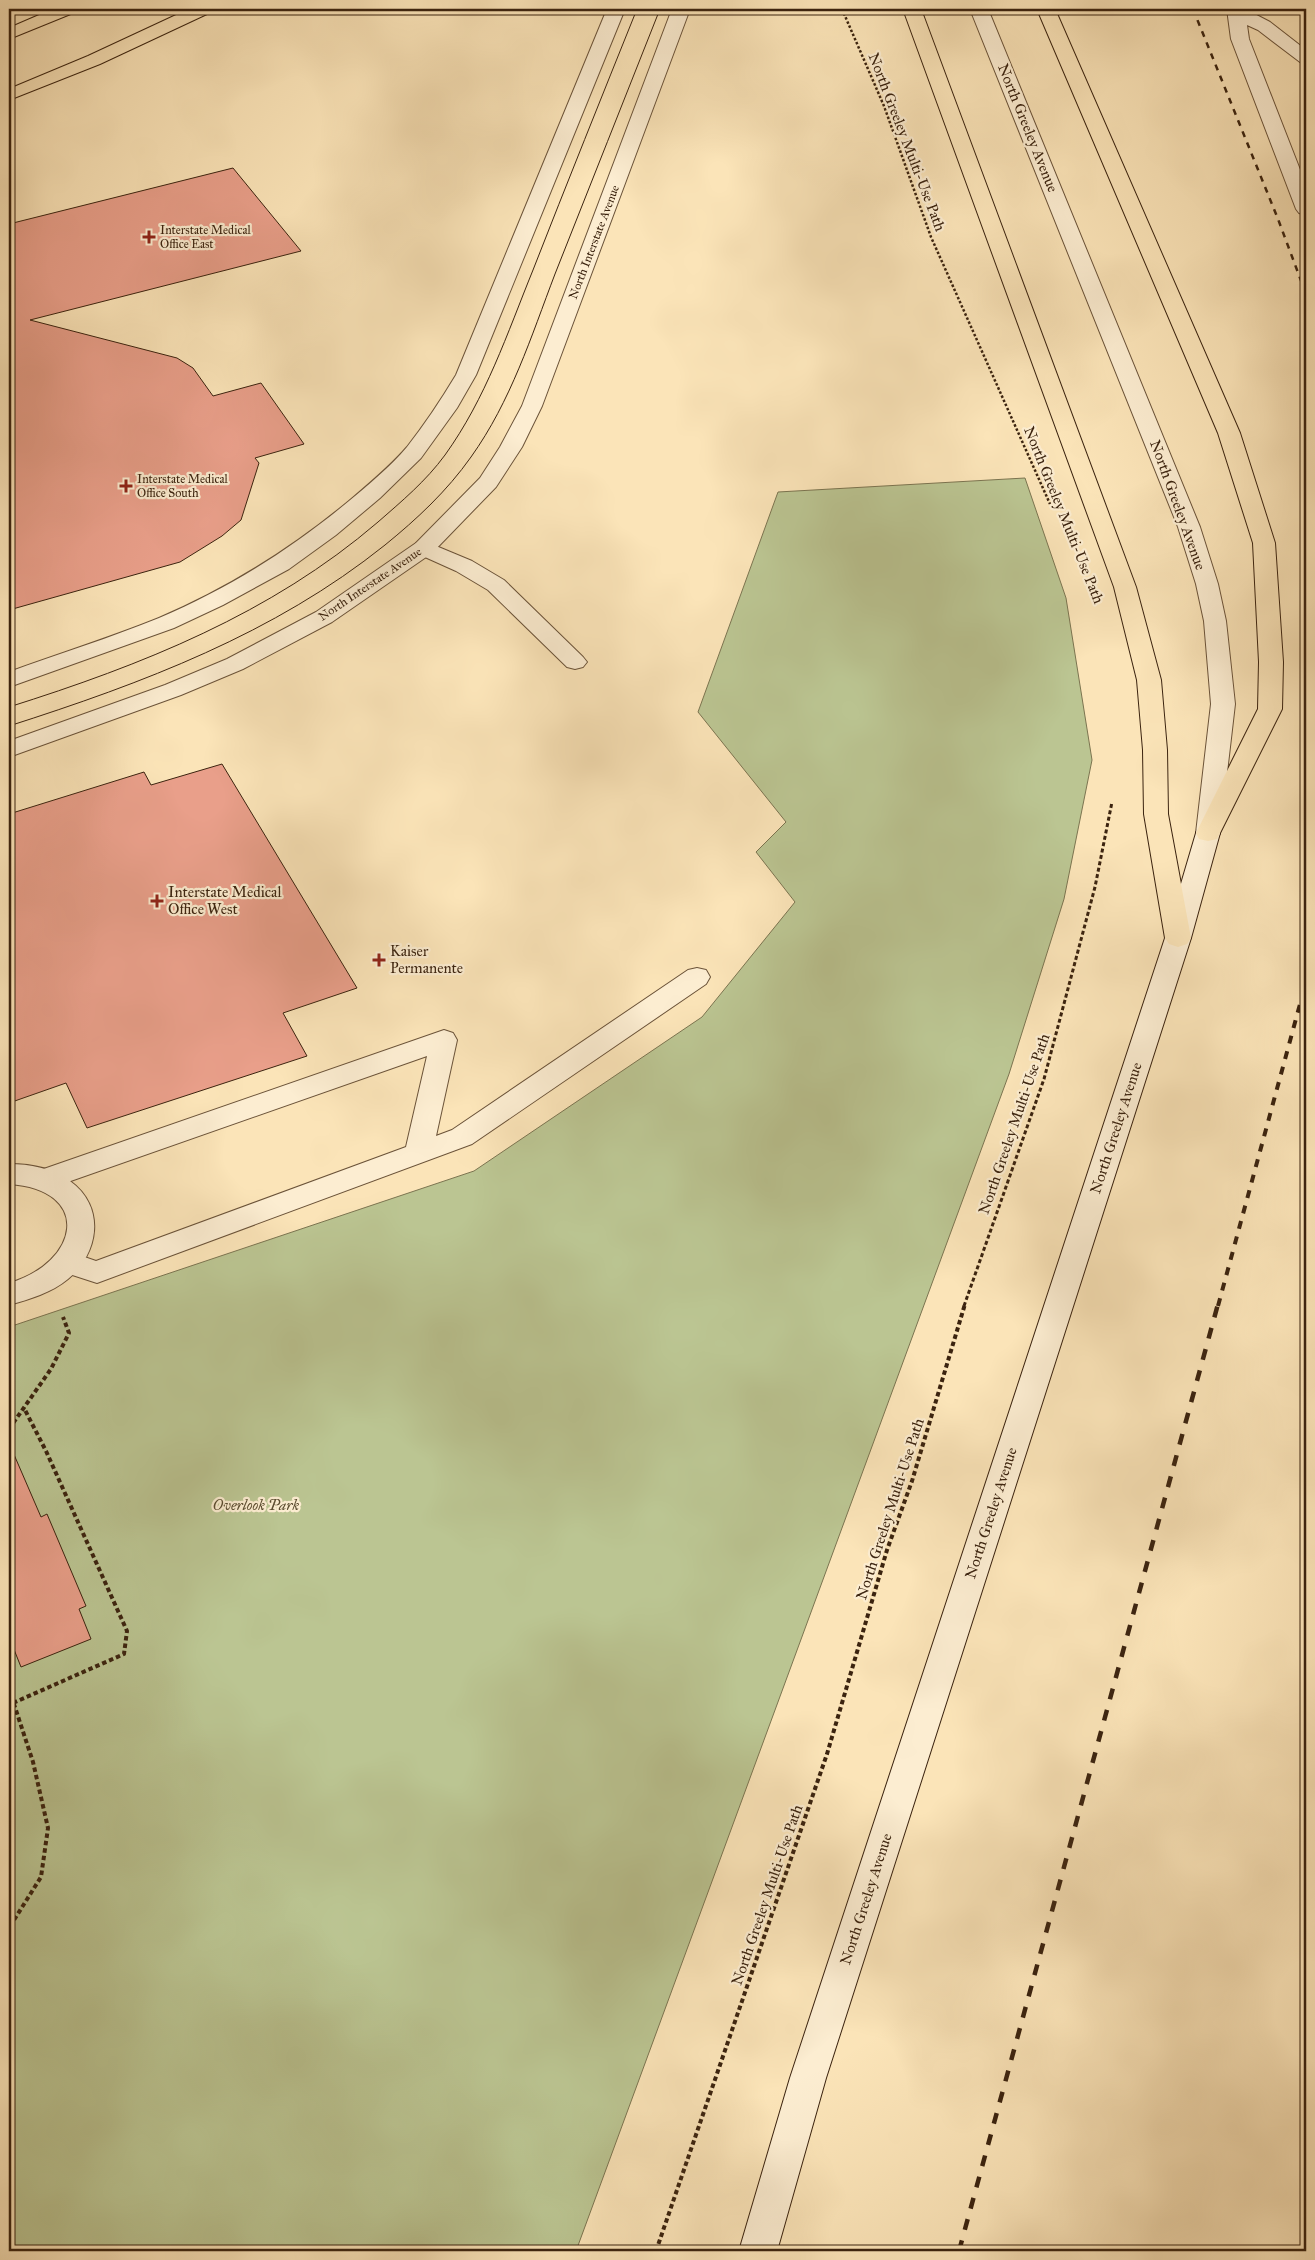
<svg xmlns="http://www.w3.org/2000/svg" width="1315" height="2260" font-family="'IM FELL Great Primer',serif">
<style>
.green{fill:#bbc592;stroke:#7b7450}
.building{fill:#e99f8a;stroke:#3b230f}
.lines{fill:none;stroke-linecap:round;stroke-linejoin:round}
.service-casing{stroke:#6b5339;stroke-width:2}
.minor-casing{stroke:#6b5339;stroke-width:2}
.tertiary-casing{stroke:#6b5339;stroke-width:2}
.secondary-casing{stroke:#3b230f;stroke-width:2}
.motorway-casing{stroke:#3b230f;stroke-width:2}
.path-far2{stroke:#3b230f;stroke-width:2.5;stroke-dasharray:2.5 2;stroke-linecap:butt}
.path-far1{stroke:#3b230f;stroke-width:3;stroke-dasharray:4 2.5;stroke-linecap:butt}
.path{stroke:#3b230f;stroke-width:4;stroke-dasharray:4.5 3;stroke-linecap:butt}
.service{fill:#fcedd1;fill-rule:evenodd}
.minor{fill:#fcedd1;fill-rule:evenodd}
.tertiary{fill:#fcedd1;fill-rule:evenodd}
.secondary{fill:#fcedd1;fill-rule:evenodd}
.motorway{fill:#fbe4b8;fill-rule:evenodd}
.tram{stroke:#3b230f;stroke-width:1}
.rail-far2{stroke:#3b230f;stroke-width:2.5;stroke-dasharray:6 6;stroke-linecap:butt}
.rail-far1{stroke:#3b230f;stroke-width:4;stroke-dasharray:8 8;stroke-linecap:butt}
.rail{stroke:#3b230f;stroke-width:4.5;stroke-dasharray:11 11;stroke-linecap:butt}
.poi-dot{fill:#8f2418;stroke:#fcedd1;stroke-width:2}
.labels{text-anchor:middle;stroke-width:4.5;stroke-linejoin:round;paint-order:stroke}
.far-poi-label{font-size:12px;fill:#3b230f;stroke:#fcedd1;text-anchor:start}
.far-street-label{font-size:12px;fill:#3b230f;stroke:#fcedd1}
.street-label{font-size:15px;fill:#3b230f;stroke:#fcedd1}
.poi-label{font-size:15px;fill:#3b230f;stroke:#fcedd1;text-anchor:start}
.park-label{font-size:15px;font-style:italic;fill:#5b4c30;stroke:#fcedd1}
</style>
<rect width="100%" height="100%" fill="#fbe4b8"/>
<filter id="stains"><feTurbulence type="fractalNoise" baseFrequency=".004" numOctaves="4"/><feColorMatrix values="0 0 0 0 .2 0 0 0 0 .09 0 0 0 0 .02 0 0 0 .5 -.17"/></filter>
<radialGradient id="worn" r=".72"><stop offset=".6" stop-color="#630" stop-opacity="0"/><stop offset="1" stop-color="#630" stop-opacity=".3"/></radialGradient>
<!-- green -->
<path class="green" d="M 1025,478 L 1066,598 L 1092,760 L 1064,899 L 1009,1074 L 576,2251 L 9,2251 L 9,1327 L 474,1171 L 702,1017 L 795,902 L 756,852 L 786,822 L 698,712 L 778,492 Z"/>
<!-- building -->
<g class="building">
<path d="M 233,168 L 301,251 L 30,320 L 177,358 L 193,368 L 213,396 L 261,383 L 304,444 L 255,458 L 259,463 L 241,520 L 222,536 L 180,562 L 9,610 L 9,224 Z"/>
<path d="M 222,764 L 357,988 L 283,1013 L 307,1056 L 87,1128 L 66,1083 L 9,1103 L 9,814 L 144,772 L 151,785 Z"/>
<path d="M 9,1443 L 41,1517 L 47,1514 L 86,1606 L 79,1609 L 91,1639 L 21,1667 L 9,1637 Z"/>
</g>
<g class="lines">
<!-- service casing -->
<g class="service-casing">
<g id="service">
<path d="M 1227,9 L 1245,9 L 1270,22 L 1306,50 L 1306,63 L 1300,62 L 1258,30 L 1247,25 L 1249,39 L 1306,185 L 1306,215 L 1299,213 L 1296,209 L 1231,39 Z"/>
<path d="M 424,541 L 472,561 L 504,580 L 583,657 L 587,662 L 583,667 L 575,669 L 567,667 L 488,590 L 456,571 L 416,553 L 413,548 L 416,543 Z"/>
<path d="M 697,968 L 706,970 L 710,977 L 706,984 L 472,1144 L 97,1283 L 57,1270 L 53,1262 L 57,1254 L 67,1251 L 96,1261 L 406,1147 L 427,1056 L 45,1190 L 35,1186 L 31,1179 L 35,1172 L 444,1030 L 453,1033 L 457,1040 L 436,1136 L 452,1130 L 688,970 Z"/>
</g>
</g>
<!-- minor casing -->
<g class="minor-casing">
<path id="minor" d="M 9,1164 C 29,1164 53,1168 70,1181 C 106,1207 99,1253 68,1279 C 51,1293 30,1299 9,1305 L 9,1283 C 79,1263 94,1190 9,1184 Z"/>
</g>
<!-- tertiary casing -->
<g class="tertiary-casing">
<g id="tertiary">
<path d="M 607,9 L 625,9 L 476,375 L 457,408 L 421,458 L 380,498 L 336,535 L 289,569 L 223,605 L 174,628 L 9,687 L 9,672 C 58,654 110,638 159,618 C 229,588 290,550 349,501 C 368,485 390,467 407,447 C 425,424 441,400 456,375 Z"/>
<path d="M 672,9 L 690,9 L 542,406 L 522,447 L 496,487 L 432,553 L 332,622 L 243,669 L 181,695 L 9,757 L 9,741 L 165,685 L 227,659 L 316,612 L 416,543 L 480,478 L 500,447 L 522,406 Z"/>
<path d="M 970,9 L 988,9 L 1200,527 L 1218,584 L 1226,621 L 1235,704 L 1220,833 L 1217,839 L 1208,841 L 1199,839 L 1196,833 L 1211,704 L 1204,621 L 1196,584 L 1178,527 Z"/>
</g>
</g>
<!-- secondary casing -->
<g class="secondary-casing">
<path id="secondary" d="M 1208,825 L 1217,827 L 1220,833 L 1191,938 L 826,2078 L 777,2251 L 739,2251 L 790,2078 L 1165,938 L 1196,833 L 1199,827 Z"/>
</g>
<!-- motorway casing -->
<g class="motorway-casing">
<g id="motorway">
<path d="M 53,9 L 76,9 L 73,13 L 9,39 L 9,28 Z"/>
<path d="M 189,9 L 212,9 L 209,13 L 100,64 L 9,100 L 9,89 L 88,56 Z"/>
<path d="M 903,9 L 921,9 L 1136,587 L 1161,680 L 1167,750 L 1168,814 L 1191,938 L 1187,944 L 1178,947 L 1169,944 L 1165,938 L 1144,814 L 1143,750 L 1137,680 L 1114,587 Z"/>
<path d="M 1037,9 L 1055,9 L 1240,433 L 1275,543 L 1283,662 L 1282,709 L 1217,839 L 1208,841 L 1199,839 L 1196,833 L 1258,709 L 1259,662 L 1253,543 L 1218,433 Z"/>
</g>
</g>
<!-- path-far2 -->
<path class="path-far2" d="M 842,9 L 884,106 L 931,237 L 1050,504"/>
<!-- path-far1 -->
<path class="path-far1" d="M 964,1306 L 1044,1079 L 1095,887 L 1112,802"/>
<!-- path -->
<g class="path">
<path d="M 9,1429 L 51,1369 L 69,1333 L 63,1317"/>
<path d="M 9,1689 L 33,1762 L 48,1828 L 41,1877 L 9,1928"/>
<path d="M 13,1703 L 124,1654 L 127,1631 L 46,1451 L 24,1408"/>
<path d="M 656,2251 L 827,1754 L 887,1550 L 912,1481 L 965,1304"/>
</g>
<!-- service -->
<use href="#service" class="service"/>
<!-- minor -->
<use href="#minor" class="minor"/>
<!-- tertiary -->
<use href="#tertiary" class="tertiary"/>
<!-- secondary -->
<use href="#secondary" class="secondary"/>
<!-- motorway -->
<use href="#motorway" class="motorway"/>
<!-- tram -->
<g class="tram">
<path d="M 9,707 C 142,665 271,614 378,522 C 402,501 426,481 445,455 C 486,398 507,334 533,270 C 567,183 602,96 637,9"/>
<path d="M 9,726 C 143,683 274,634 385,545 C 417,519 447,491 471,457 C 511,401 531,337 555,274 C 590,186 625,97 660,9"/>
</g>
<!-- rail-far2 -->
<path class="rail-far2" d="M 1193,9 L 1278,219 L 1306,294"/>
<!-- rail-far1 -->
<path class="rail-far1" d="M 1218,1306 L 1306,982"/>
<!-- rail -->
<path class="rail" d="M 959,2251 L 1218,1304"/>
</g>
<!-- markers -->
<g class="poi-dot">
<path d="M146.5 229.5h5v5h5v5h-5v5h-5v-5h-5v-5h5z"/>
<path d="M123.5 478.5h5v5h5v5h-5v5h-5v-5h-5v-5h5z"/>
<path d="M154.5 893.5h5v5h5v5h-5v5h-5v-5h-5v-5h5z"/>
<path d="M376.5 952.5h5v5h5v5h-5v5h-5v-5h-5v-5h5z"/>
</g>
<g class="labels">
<!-- far-poi labels -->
<g class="far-poi-label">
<text x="160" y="234">Interstate Medical<tspan x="160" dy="14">Office East</tspan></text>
<text x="137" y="483">Interstate Medical<tspan x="137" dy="14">Office South</tspan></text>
</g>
<!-- far-street labels -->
<g class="far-street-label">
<text transform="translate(594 242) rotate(-69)" y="4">North Interstate Avenue</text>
<text transform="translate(370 584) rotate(-34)" y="4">North Interstate Avenue</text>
</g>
<!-- street labels -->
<g class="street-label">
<text transform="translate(1028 128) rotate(68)" y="5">North Greeley Avenue</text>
<text transform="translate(907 142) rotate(69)" y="5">North Greeley Multi-Use Path</text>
<text transform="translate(1178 505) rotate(70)" y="5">North Greeley Avenue</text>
<text transform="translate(1064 515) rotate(68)" y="5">North Greeley Multi-Use Path</text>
<text transform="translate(1014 1124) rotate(-71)" y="5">North Greeley Multi-Use Path</text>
<text transform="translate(1116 1128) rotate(-72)" y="5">North Greeley Avenue</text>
<text transform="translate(890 1509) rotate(-72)" y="5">North Greeley Multi-Use Path</text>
<text transform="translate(991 1513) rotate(-72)" y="5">North Greeley Avenue</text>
<text transform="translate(767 1895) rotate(-71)" y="5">North Greeley Multi-Use Path</text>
<text transform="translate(866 1899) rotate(-72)" y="5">North Greeley Avenue</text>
</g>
<!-- poi labels -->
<g class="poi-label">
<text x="168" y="897">Interstate Medical<tspan x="168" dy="17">Office West</tspan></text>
<text x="390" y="956">Kaiser<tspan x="390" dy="17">Permanente</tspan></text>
</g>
<!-- park labels -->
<g class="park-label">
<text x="256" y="1510">Overlook Park</text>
</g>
</g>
<!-- margin -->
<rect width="1315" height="2260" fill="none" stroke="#fbe4b8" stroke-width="30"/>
<rect x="10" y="10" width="1295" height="2240" fill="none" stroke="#3b230f" stroke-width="2.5"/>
<rect x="15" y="15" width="1285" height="2230" fill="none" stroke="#3b230f"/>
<rect width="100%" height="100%" filter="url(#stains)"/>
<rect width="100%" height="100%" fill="url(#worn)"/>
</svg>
